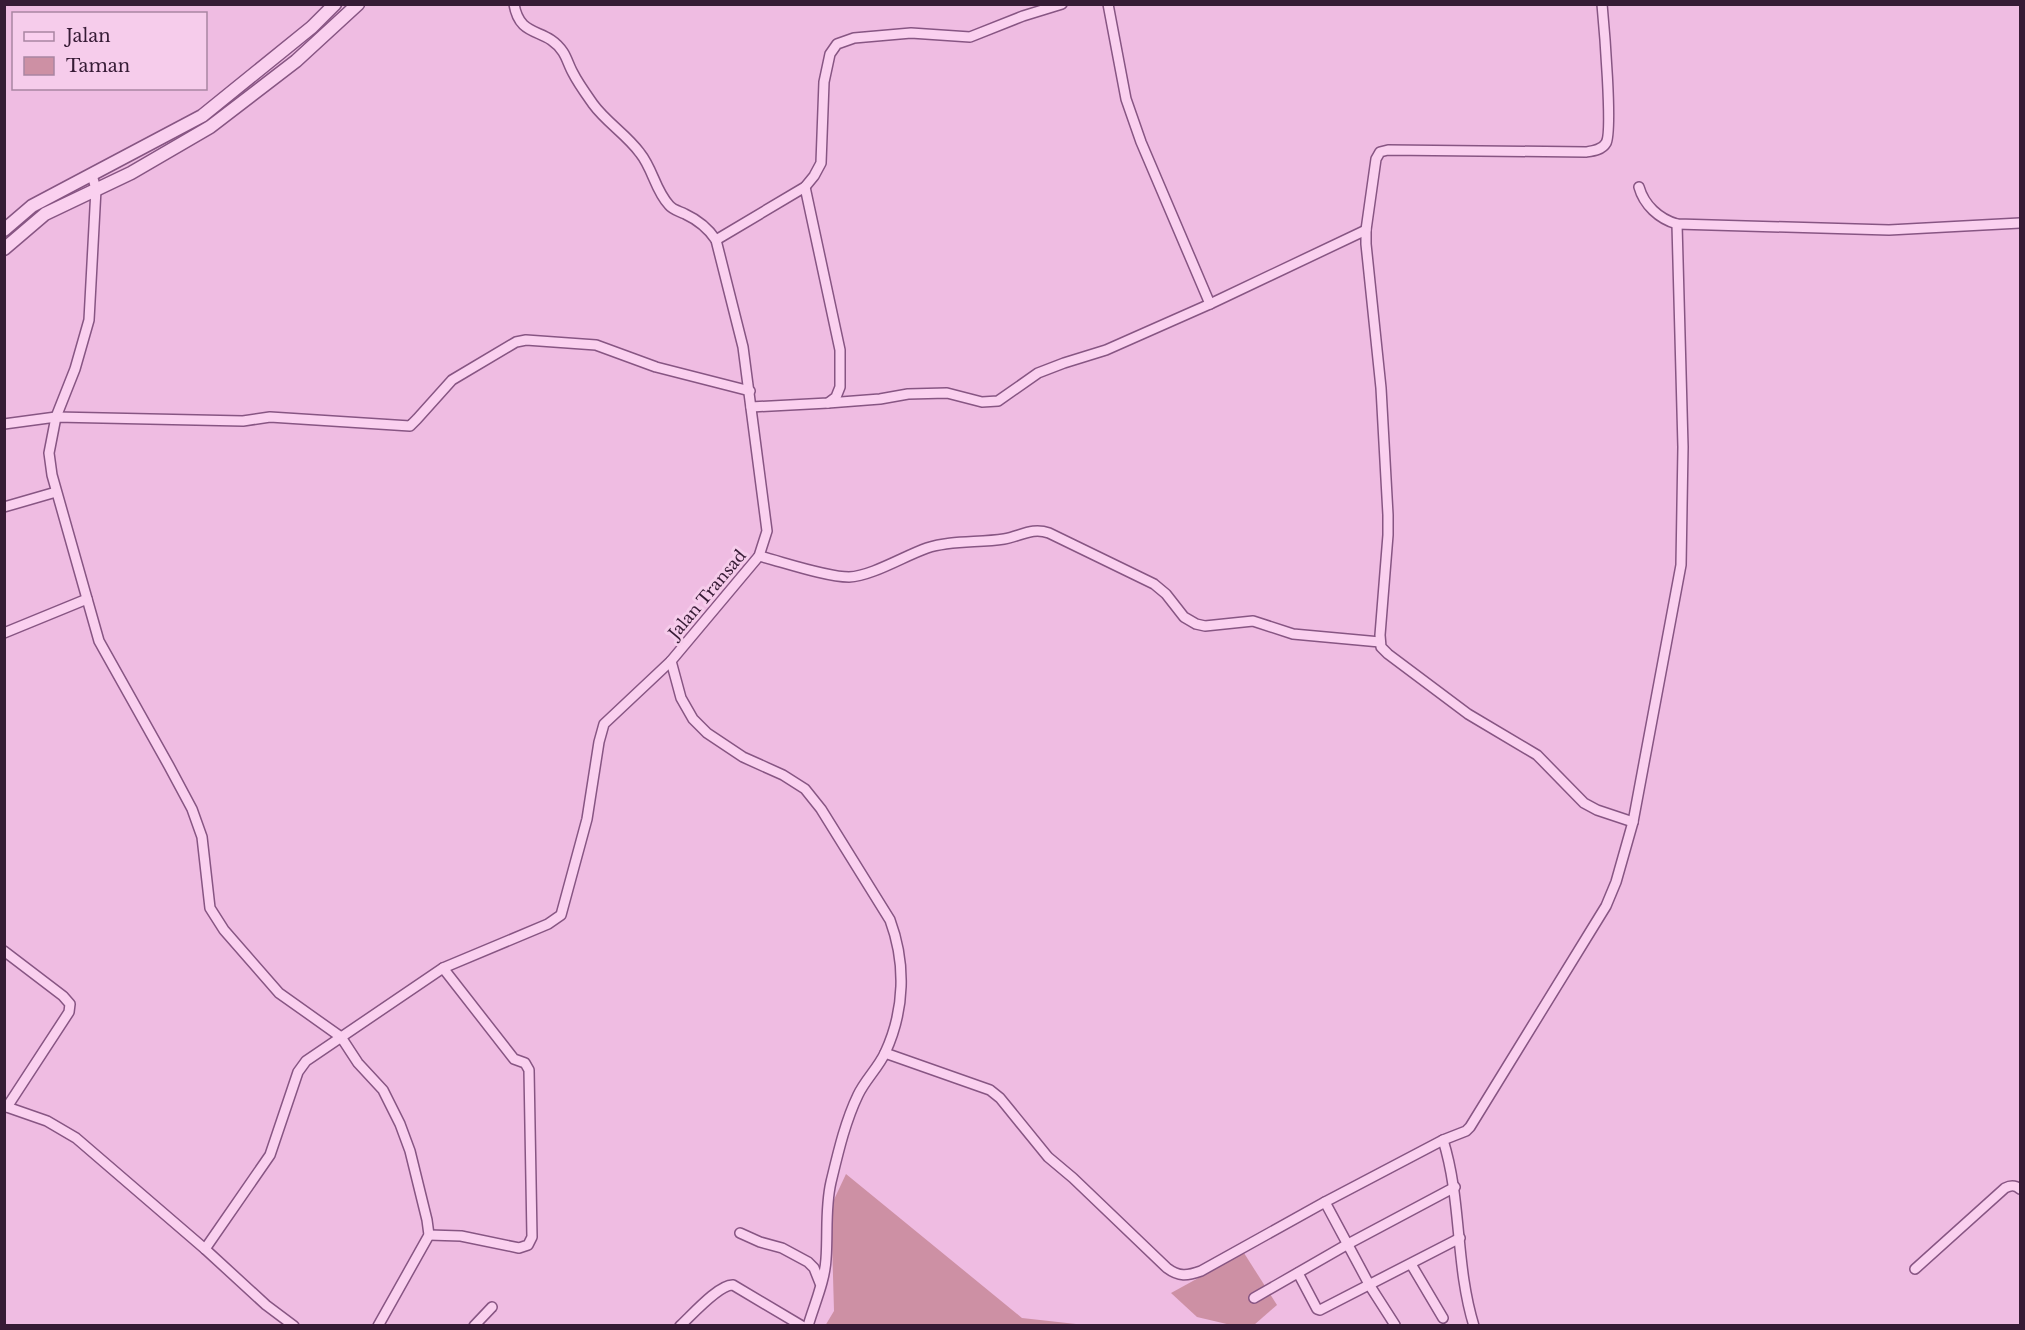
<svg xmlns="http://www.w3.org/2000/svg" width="2025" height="1330" font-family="'Libre Baskerville',serif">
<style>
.green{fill:#cd90a4}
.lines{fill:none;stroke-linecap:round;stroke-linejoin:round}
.minor-casing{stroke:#875583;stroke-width:12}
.tertiary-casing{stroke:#875583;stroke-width:15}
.minor{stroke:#fad0ef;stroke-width:9}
.tertiary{stroke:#fad0ef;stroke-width:12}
.labels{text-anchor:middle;stroke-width:6;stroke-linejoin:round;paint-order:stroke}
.street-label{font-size:16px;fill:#361b35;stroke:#f6cceb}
</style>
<rect width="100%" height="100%" fill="#efbce2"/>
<!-- green -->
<g class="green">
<path d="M 846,1174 L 1022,1318 L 1085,1325 L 825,1326 L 834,1311 L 831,1206 Z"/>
<path d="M 1244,1253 L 1277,1305 L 1254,1325 L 1231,1325 L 1197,1317 L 1171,1293 Z"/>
</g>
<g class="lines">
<!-- minor casing -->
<g class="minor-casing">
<g id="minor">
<path d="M 514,4 C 520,40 546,26 563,52 C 567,58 569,66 573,73 C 578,83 586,94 593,104 C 606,122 627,135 640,153 C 653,169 655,190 669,205 C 673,210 679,211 685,214 C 698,220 708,228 716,240 L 743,347 L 767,531 L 759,556 L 671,661 L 681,698 L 693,719 L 707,733 L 743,757 L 783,775 L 805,789 L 821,809 L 890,920 C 906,963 905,1010 885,1053 C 878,1068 865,1080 858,1095 C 845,1122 838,1153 831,1182 C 825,1208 828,1233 826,1259 C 825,1281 814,1305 808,1326"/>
<path d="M 1108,4 L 1126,99 L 1141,142 L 1210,304"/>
<path d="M 1602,4 C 1604,25 1613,132 1606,143 C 1602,150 1593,151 1586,152 L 1388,150 L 1380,152 L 1376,159 L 1366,230 L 1366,244 L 1381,388 L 1388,515 L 1388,535 L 1380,635 L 1381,647 L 1388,654 L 1468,714 L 1537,755 L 1584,803 L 1597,810 L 1633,822"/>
<path d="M 92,175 L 96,189 L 89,320 L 75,369 L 56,417 L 49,453 L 52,475 L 99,641 L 169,766 L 192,809 L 202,837 L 210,908 L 224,930 L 279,993 L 341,1037 L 358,1063 L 383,1090 L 400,1124 L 410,1151 L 427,1220 L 429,1235 L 378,1326"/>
<path d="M 805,187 L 840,350 L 840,387 L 836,397 L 828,403"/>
<path d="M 1639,187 C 1644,205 1659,219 1677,224 L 1889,230 L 2020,223"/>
<path d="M 716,240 L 805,187 L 814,176 L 821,163 L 824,82 L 830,54 L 837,44 L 854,38 L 911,33 L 970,37 L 1023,16 L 1062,4"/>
<path d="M 751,407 L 828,403 L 880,399 L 908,394 L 947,393 L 982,402 L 998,401 L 1038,373 L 1064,363 L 1106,350 L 1210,304 L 1366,230"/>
<path d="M 4,424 L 56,417 L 243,421 L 270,417 L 410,426 L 417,419 L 452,380 L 516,342 L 526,340 L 596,345 L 656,367 L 750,391"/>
<path d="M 4,507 L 56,492"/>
<path d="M 759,556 C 783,562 826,577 849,577 C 872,576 904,556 927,548 C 951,540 979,543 1004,539 C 1021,536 1032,527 1049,533 L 1154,584 L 1166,594 L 1184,617 L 1196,624 L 1205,626 L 1253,621 L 1293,634 L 1380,642"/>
<path d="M 4,633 L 87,599"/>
<path d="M 4,951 L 63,996 L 70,1004 L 69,1012 L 7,1107"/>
<path d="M 885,1053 L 990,1090 L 1000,1098 L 1048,1157 L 1073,1178 L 1167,1268 C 1179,1277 1187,1276 1201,1271 L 1325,1202 L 1443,1140 L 1466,1131 L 1470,1127 L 1606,906 L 1616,882 L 1633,822 L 1681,565 L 1683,447 L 1677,224"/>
<path d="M 4,1106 L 47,1121 L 76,1138 L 205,1249 L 266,1305 L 294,1326"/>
<path d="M 1443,1140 C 1462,1200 1455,1265 1474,1326"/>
<path d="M 1325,1202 L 1370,1286 L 1395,1325"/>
<path d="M 740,1233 L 760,1242 L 782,1248 L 808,1262 L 814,1268 L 820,1283"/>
<path d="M 429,1235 L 461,1236 L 519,1248 L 528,1245 L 532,1237 L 529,1070 L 525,1063 L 514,1059 L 443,968"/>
<path d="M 205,1249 L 270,1155 L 298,1072 L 306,1061 L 443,968 L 548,924 L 561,915 L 587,819 L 599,742 L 604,724 L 671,661"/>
<path d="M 1411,1264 L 1443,1318"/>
<path d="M 1915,1269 L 2005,1188 C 2011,1185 2015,1185 2020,1189"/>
<path d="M 1298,1273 L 1317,1309 L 1320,1310 L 1460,1238"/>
<path d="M 1254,1298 L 1348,1244 L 1455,1187"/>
<path d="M 474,1326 L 492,1307"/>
<path d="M 680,1326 C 691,1316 719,1284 733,1285 L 802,1326"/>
</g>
</g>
<!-- tertiary casing -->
<g class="tertiary-casing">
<g id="tertiary">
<path d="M 4,230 L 32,206 L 202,116 L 312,27 L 335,4"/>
<path d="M 4,249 L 45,214 L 131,173 L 210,127 L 296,61 L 358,4"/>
</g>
</g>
<!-- minor -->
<use href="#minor" class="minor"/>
<!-- tertiary -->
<use href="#tertiary" class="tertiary"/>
</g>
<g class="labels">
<!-- street labels -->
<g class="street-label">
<text transform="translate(707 594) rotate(-50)" y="6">Jalan Transad</text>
</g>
</g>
<!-- border -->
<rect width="2025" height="1330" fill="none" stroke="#361b35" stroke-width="12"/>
<!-- legend -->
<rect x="12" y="12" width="195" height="78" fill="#f6cceb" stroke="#a985a2" stroke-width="1.5"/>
<rect x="24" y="32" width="30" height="9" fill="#fad0ef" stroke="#a985a2" stroke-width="1.5"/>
<text x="66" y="42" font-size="18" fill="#361b35">Jalan</text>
<rect x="24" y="57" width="30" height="18" fill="#cd90a4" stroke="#a985a2" stroke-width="1.5"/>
<text x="66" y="72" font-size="18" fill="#361b35">Taman</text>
</svg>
